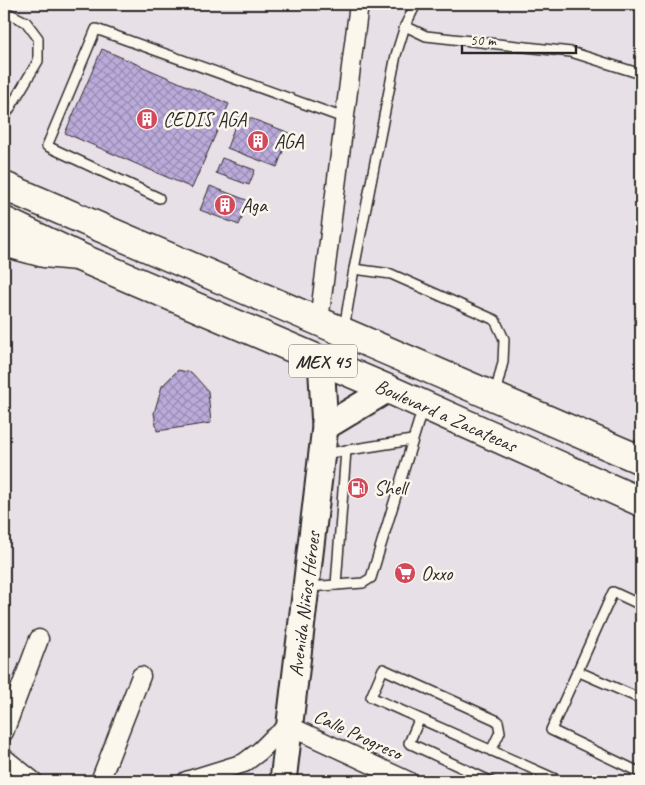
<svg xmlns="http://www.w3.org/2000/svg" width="645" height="785" font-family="Caveat,sans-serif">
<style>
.building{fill:url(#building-cross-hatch);stroke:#2b2b2b}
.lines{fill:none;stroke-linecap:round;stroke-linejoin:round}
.lane-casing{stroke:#2b2b2b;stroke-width:12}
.street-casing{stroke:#2b2b2b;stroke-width:21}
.secondary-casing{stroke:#2b2b2b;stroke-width:29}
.primary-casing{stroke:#2b2b2b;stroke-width:31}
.highway-casing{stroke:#2b2b2b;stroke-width:31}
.lane{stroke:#fbf7ec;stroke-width:9}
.street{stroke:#fbf7ec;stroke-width:18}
.secondary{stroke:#fbf7ec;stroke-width:25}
.primary{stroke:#fbf7ec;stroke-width:28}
.highway{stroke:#fbf7ec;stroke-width:28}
.labels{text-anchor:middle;stroke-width:5;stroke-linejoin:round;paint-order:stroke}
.shield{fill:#fbf7ec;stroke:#696865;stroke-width:1}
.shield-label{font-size:19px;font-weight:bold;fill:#2b2b2b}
.poi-label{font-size:20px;fill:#2b2b2b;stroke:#fbf7ec;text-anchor:start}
.street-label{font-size:20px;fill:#2b2b2b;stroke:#fbf7ec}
</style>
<defs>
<pattern id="building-cross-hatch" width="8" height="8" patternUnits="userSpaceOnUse" patternTransform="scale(1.25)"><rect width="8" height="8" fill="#bbabdb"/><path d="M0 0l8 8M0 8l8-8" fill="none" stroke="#988bb2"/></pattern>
</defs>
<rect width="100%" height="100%" fill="#e8e0e7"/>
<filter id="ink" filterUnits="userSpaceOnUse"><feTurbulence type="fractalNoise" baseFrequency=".02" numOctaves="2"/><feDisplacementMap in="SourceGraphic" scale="10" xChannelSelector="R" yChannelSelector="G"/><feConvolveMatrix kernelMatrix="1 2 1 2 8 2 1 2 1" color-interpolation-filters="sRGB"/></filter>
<g filter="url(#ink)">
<!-- building -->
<g class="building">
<path d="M 4,36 L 9,38 L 4,53 Z"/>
<path d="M 102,49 L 229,104 L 192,188 L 65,133 Z"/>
<path d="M 239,114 L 290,133 L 277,167 L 227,148 Z"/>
<path d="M 222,158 L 255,170 L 249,185 L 216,173 Z"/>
<path d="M 210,186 L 249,201 L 239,225 L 200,210 Z"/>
<path d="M 178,370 L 192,373 L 208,391 L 211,423 L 157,431 L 154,413 L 162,386 Z"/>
</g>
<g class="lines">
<!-- lane casing -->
<g class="lane-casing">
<g id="lane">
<path d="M 4,11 L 26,22 L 38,38 L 38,61 L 4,118"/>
<path d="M 405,26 L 426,36 L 571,52 L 641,74"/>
<path d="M 159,198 L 47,146 L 96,29 L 344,118"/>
<path d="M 354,269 L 391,274 L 495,320 L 504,339 L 503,362 L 495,394"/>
<path d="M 344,329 L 354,269 L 396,55 L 405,26 L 416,4"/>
<path d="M 323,454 L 412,440"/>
<path d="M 336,585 L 346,450"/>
<path d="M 309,587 L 363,583 L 371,578 L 423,407"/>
<path d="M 641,605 L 613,592 L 551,730 L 641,773"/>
<path d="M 577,671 L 641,699"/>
<path d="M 419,720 L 409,743 L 490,781"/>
<path d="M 491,751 L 500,732 L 498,721 L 383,669 L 371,697 L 560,781"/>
</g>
</g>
<!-- street casing -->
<g class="street-casing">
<g id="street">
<path d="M 319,321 L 359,4"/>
<path d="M 4,732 L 39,639"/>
<path d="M 4,758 L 33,781"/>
<path d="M 100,781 L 141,676"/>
<path d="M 186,781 L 244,763 L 260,751 L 272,739 L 289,726 L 408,781"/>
</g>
</g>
<!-- secondary casing -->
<g class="secondary-casing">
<g id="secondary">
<path d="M 325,427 L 388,389"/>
<path d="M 283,781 L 325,427 L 321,360"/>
</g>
</g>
<!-- primary casing -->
<g class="primary-casing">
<g id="primary">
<path d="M 4,186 L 641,460"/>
<path d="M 4,221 L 77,256 L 388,389 L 641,502"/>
</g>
</g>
<!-- highway casing -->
<g class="highway-casing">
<path id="highway" d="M 4,242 L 44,253 L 77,256"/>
</g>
<!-- lane -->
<use href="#lane" class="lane"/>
<!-- street -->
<use href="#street" class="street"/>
<!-- secondary -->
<use href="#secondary" class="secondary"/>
<!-- primary -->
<use href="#primary" class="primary"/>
<!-- highway -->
<use href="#highway" class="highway"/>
</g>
</g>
<!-- icons -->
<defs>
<g id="building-disc" transform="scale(1.125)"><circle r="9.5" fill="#d1495b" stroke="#fbf7ec"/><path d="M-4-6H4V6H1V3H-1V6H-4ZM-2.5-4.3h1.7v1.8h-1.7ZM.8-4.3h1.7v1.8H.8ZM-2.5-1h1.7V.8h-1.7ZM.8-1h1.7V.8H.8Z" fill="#fff"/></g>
<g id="fuel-disc" transform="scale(1.125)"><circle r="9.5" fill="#d1495b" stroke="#fbf7ec"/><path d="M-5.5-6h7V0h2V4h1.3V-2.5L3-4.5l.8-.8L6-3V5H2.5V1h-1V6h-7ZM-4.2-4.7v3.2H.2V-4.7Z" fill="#fff"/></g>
<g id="supermarket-disc" transform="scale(1.125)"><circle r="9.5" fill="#d1495b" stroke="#fbf7ec"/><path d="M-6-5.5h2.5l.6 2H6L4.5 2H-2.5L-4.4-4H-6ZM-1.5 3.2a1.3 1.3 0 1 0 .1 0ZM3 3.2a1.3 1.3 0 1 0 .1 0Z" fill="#fff"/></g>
</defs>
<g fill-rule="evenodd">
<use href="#building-disc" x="147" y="119"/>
<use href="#building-disc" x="258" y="141"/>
<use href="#building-disc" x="225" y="205"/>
<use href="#fuel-disc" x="358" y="488"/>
<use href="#supermarket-disc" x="405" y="573"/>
</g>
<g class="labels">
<!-- shield labels -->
<rect class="shield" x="289" y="344.5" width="68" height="33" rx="4"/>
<g class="shield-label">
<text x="323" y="368">MEX 45</text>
</g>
<!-- poi labels -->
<g class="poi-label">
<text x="163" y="126">CEDIS AGA</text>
<text x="274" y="148">AGA</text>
<text x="241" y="212">Aga</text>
<text x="374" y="495">Shell</text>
<text x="421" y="580">Oxxo</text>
</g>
<!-- street labels -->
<g class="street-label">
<text transform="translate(446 415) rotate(24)" y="7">Boulevard a Zacatecas</text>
<text transform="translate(304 604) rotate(-83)" y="7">Avenida Niños Héroes</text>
<text transform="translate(358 734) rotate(25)" y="7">Calle Progreso</text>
</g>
</g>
<!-- margin -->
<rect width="645" height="785" fill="none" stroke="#fbf7ec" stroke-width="20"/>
<rect x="10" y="10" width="625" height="765" fill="none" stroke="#2b2b2b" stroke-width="2" filter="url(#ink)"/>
<!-- scale -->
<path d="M462 45v8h114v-8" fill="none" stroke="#2b2b2b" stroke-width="2.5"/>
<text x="470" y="45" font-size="15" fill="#2b2b2b" stroke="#fbf7ec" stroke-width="4" paint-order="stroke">50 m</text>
</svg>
